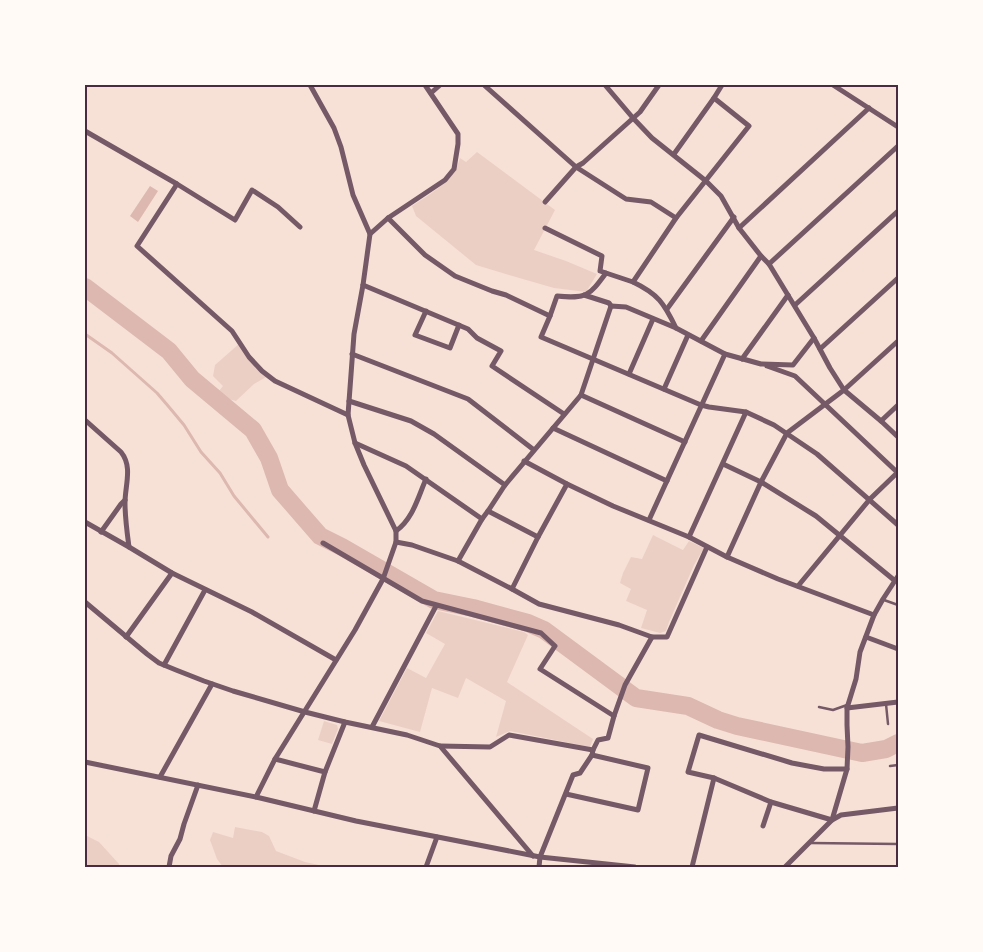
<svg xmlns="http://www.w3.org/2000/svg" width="983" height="952" font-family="Raleway,sans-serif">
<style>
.green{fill:#ebcfc5}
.water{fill:#dcb8b0}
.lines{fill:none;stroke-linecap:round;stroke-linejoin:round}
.stream{stroke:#dcb8b0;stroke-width:3}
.river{stroke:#dcb8b0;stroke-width:18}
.service{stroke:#755966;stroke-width:2.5}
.minor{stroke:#755966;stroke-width:5}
.neatline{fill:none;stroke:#4a2c40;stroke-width:2}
</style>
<rect width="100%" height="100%" fill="#f7e1d7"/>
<!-- green -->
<g class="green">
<path d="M 477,152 L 555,210 L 534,250 L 566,261 L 597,274 L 586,292 L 554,288 L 509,275 L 476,265 L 416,216 L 412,206 C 430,194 454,181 460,158 L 466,162 Z"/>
<path d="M 240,343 L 268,376 L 254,384 L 236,401 L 225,398 L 217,400 L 214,397 L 223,386 L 213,376 L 215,365 Z"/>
<path d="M 653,535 L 683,550 L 689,541 L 704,548 L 694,565 L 669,622 L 666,631 L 660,633 L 641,628 L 647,610 L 626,601 L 631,589 L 620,583 L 623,573 L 631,557 L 642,559 Z"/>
<path d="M 438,611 L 524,632 L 528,635 L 507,682 L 593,739 L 590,747 L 510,731 L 496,737 L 506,701 L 466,678 L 458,698 L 432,688 L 420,732 L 379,721 L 407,668 L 426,678 L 445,644 L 426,633 Z"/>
<path d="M 324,721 L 337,725 L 338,729 L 332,744 L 318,740 Z"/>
<path d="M 235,827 L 262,832 L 269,836 L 276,851 L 305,862 L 328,867 L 223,867 L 217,859 L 210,840 L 213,832 L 233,838 Z"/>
<path d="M 85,835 L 99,842 L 119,864 L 120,867 L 85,867 Z"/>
</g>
<!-- water -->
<path class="water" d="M 150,186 L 158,191 L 138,222 L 130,216 Z"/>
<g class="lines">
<!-- stream -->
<path class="stream" d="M 85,334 L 112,353 L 157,393 L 169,407 L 184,425 L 201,452 L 220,473 L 234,496 L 268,537"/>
<!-- river -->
<path class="river" d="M 85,287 L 169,351 L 192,379 L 253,430 L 269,458 L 280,490 L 320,536 L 342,547 L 434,600 L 473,608 L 528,623 L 544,630 L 636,698 L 688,706 L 718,720 L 737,726 L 862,753 L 886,749 L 898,743"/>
<!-- service -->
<g class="service">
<path d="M 884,600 L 898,605"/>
<path d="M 886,704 L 888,724"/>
<path d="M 819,707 L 833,710 L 847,705"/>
<path d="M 890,766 L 898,765"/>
<path d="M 810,843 L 898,844"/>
</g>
<!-- minor -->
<g class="minor">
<path d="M 484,85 L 576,167 L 626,199 L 651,202 L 676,218"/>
<path d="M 605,85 L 633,118 L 652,138 L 706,181 L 721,196 L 739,228 L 761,256 L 769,264 L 814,338 L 830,368 L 844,390 L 881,421 L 898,437"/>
<path d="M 833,85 L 898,127"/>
<path d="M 431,93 L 440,85"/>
<path d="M 85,131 L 177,184 L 235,220 L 252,190 L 278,207 L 300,227"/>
<path d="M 674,154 L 714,98 L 722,85"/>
<path d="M 177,184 L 137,246 L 232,331 L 249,357 L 262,371 L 275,381 L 348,415"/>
<path d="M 545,202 L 576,167 L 583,163 L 640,112 L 659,85"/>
<path d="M 388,218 L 425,255 L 455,276 L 492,291 L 506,295 L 550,316 L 541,337 L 701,405 L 709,407 L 746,412 L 774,425 L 817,454 L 898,525"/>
<path d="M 545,228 L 602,256 L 600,271 L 606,273"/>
<path d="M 739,228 L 869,108"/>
<path d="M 370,234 L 388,218 L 445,180 L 454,169 L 458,144 L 458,134 L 425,85"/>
<path d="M 769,264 L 898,146"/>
<path d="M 363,285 L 468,329 L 477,338 L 501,351 L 492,366 L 564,414"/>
<path d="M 584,295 L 609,303 L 611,306"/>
<path d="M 795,305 L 898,211"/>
<path d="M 667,309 L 734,217"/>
<path d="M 426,311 L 415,335 L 450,348 L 459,325"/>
<path d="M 550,316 L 557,296 C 587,299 589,296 606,273 L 633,282"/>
<path d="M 676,328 C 664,303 658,294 633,282 L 676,218 L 749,126 L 714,98"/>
<path d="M 701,341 L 761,256"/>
<path d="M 820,349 L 898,278"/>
<path d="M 352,354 L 468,399 L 534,450"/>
<path d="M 742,359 L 788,295"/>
<path d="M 767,366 L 795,376 L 898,473"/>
<path d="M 629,374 L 653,319"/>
<path d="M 664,389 L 688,335"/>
<path d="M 581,395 L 685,442"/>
<path d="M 349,401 L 411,421 L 434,434 L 505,485"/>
<path d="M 85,420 L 121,452 C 133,467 125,485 125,503 C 125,518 127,532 129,547"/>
<path d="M 881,421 L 898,405"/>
<path d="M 553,428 L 667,481"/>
<path d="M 355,443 L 406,466 L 482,519"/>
<path d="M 524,461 L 567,484 L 613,506 L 689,537 L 727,557 L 778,579 L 874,615"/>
<path d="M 723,464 L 761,482 L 816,516 L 894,580"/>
<path d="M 488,511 L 538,537"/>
<path d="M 649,520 L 725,354"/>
<path d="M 85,522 L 129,547 L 172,573 L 252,612 L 336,660"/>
<path d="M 396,531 C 413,519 418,497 426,479"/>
<path d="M 101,532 L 121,504 L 125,500"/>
<path d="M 689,537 L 746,412"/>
<path d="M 396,542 L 412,545 L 458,561 L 512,589 L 539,604 L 619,625 L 652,637 L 667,637 L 707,547"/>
<path d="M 323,543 L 422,601 L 541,633 L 555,646 L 540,669 L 614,716"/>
<path d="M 727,557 L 761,482 L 787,433 L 844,390 L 898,341"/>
<path d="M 458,561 L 482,519 L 488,511 L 505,485 L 581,395 L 611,306 L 626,307 L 676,328 L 725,354 L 761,364 L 793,365 L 814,338"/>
<path d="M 798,586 L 870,499 L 898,472"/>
<path d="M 512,589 L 538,537 L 567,484"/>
<path d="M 85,602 L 147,654 L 159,663 L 176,670 L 204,681 L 233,691 L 305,712 L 345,722 L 407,735 L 440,746 L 533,856"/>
<path d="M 126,637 L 172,573"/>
<path d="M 866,637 L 898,649"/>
<path d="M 164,665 L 205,590"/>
<path d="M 847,708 L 898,702"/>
<path d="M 372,727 L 436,606"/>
<path d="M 440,746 L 490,747 L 509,735 L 593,750"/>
<path d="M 275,759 L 325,772"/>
<path d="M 85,762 L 256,797 L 356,821 L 540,857 L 635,867"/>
<path d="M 847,769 L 824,769 L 792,763 L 699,735 L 688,772 L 714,778 L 771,802 L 832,820 L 841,815 L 898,808"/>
<path d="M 160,777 L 212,684"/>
<path d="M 566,794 L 638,810 L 648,768 L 592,755"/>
<path d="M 256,797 L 275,759 L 355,630 L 383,579 L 396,542 L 396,531 L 364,465 L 355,443 L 348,415 L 354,334 L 363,285 L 370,234 L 353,195 L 341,147 L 334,128 L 310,85"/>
<path d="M 314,811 L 325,772 L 345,722"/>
<path d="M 763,826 L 771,802"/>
<path d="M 169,867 L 171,856 L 180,839 L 184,824 L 198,785"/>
<path d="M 426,867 L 437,837"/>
<path d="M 539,867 L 540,857 L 573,775 L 580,773 L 592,755 L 593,750 L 598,740 L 608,738 L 614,716 L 625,685 L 652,637"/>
<path d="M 692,867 L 714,778"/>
<path d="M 785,867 L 832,820 L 847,769 L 848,747 L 847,725 L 847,708 L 856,679 L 860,652 L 874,615 L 883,599 L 898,576"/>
</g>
</g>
<!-- border -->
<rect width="983" height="952" fill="none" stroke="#fffaf5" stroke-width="172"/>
<rect x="86" y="86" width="811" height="780" class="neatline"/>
</svg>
